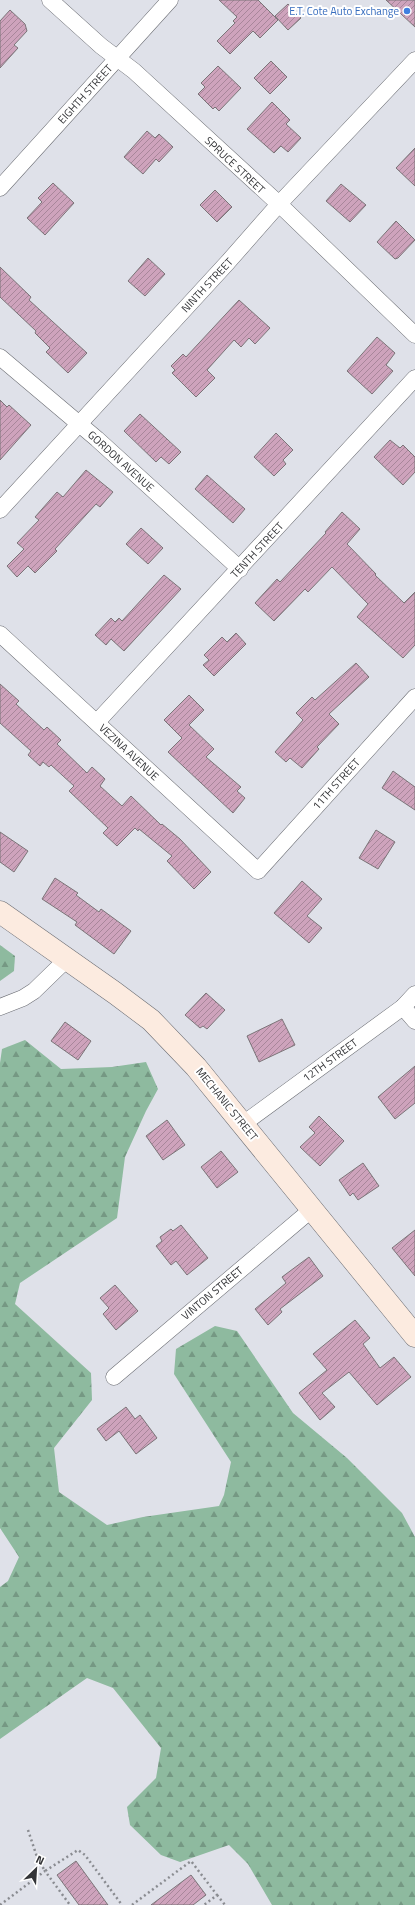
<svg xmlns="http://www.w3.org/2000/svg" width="415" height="1905" font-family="'Titillium Web',sans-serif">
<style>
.forest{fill:url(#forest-firs)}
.building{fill:url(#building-hatch);stroke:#7b7478}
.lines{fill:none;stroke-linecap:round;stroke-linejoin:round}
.minor-casing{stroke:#6b6d73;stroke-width:17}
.secondary-casing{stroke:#6b6d73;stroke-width:23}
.path{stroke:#8a8c91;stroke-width:2.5;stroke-dasharray:2 3;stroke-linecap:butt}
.minor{stroke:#fff;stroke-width:16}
.secondary{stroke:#fcebe0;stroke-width:22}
.shop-dot{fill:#3f7fe0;stroke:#fff;stroke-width:1.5}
.labels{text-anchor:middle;stroke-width:4;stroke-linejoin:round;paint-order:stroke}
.shop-label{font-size:11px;fill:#366cbe;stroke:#fff;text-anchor:end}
.street-label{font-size:11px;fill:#343538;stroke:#fff}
</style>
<defs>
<pattern id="forest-firs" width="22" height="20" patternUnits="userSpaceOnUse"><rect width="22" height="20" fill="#8eba9f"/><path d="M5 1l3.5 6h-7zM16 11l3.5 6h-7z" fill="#759883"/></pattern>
<pattern id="building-hatch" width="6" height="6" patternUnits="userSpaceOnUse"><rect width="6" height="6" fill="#cea3bc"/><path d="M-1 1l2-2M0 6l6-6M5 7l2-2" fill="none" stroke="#a8869a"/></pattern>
</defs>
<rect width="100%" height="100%" fill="#dfe1e9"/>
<!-- forest -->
<g class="forest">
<path d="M 0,945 L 15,956 L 14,971 L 0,981 Z"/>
<path d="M 25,1040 L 61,1069 L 112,1067 L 146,1062 L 158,1089 L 146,1111 L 125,1157 L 117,1218 L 20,1283 L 15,1304 L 91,1373 L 92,1400 L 54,1448 L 59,1492 L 107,1525 L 143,1517 L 219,1506 L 224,1495 L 231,1462 L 174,1374 L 176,1349 L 215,1326 L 237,1331 L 293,1413 L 347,1458 L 402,1513 L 415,1537 L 415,1905 L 272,1905 L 248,1864 L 229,1845 L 180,1862 L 161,1855 L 130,1825 L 127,1807 L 156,1778 L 161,1748 L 113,1688 L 87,1678 L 0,1739 L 0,1587 L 8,1581 L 19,1557 L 0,1528 L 0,1063 L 2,1049 Z"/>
</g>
<!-- building -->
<g class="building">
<path d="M 219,0 L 258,0 L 278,20 L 260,38 L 253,31 L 230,54 L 217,41 L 235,23 L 233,21 L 237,17 Z"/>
<path d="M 386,0 L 415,0 L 415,27 Z"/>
<path d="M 288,4 L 301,18 L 288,30 L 275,16 Z"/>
<path d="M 10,10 L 25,24 L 27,31 L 14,45 L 18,48 L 0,68 L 0,21 Z"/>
<path d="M 271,61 L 287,77 L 270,94 L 254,78 Z"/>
<path d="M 218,66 L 241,88 L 219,111 L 215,107 L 213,109 L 198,94 L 205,87 L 201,83 Z"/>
<path d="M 272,102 L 290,120 L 286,124 L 301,138 L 288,152 L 281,146 L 274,153 L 247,129 Z"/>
<path d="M 147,131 L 155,138 L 159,134 L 173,147 L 159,162 L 156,159 L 143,174 L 124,157 Z"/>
<path d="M 415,148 L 415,186 L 396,168 Z"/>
<path d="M 53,183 L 74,203 L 45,235 L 27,218 L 42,202 L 38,198 Z"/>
<path d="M 341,184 L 366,205 L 350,222 L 326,201 Z"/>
<path d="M 215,190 L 232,207 L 217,222 L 200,205 Z"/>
<path d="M 396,221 L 415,240 L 398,258 L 395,259 L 377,242 Z"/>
<path d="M 148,258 L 165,274 L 145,296 L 128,281 Z"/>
<path d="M 0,267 L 31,297 L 29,300 L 87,353 L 68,373 L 46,352 L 50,348 L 35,333 L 36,331 L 0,297 Z"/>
<path d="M 239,300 L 270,328 L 255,344 L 249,338 L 241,347 L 234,340 L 207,370 L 215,378 L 196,397 L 172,373 L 175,370 L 171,366 L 183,354 L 186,357 Z"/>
<path d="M 377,337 L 395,353 L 386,365 L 393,371 L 372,394 L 347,371 Z"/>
<path d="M 0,400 L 7,407 L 9,405 L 31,425 L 0,460 Z"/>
<path d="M 140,414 L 181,452 L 169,464 L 161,457 L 156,462 L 124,431 Z"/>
<path d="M 276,433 L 293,450 L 283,460 L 286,464 L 274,476 L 254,457 Z"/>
<path d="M 390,440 L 400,448 L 403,445 L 415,457 L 415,472 L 403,485 L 374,457 Z"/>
<path d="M 86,470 L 113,492 L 100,507 L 96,504 L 55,549 L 57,551 L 35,573 L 28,566 L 17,577 L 7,566 L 24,549 L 17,543 L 39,520 L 35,517 L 57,492 L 63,497 Z"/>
<path d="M 207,475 L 245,509 L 233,523 L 195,489 Z"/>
<path d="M 342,512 L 360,529 L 347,544 L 376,574 L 375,575 L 404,603 L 415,592 L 415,645 L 403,658 L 357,617 L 368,604 L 332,567 L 308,592 L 305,589 L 274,621 L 255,603 L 277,579 L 280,582 L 326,533 L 325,532 Z"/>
<path d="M 141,528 L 163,548 L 148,564 L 126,544 Z"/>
<path d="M 164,575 L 181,589 L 124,651 L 111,639 L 106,645 L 95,635 L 111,618 L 115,622 L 119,618 L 122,621 Z"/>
<path d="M 236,633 L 246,644 L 214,676 L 203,665 L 209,660 L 204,655 L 222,637 L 227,642 Z"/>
<path d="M 356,663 L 369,677 L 329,714 L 339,724 L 317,747 L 319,749 L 302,768 L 290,758 L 286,762 L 275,752 L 303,720 L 296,713 L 312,697 L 315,700 Z"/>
<path d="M 0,684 L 19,701 L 16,704 L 44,730 L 47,727 L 61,740 L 57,744 L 87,773 L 92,767 L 105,779 L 100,786 L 122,806 L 131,796 L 161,825 L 162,824 L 180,839 L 211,872 L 194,889 L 167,861 L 172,856 L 139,829 L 138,831 L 135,828 L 117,846 L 103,833 L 108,828 L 69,791 L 74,786 L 51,765 L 49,767 L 43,762 L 40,766 L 28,755 L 31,751 L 0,723 Z"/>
<path d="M 189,695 L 204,710 L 189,725 L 214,749 L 206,757 L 241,787 L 237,791 L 245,798 L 233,813 L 168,752 L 182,738 L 164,720 Z"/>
<path d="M 393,771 L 415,787 L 415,810 L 382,788 Z"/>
<path d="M 376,830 L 395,842 L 378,869 L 359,858 Z"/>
<path d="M 0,832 L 28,851 L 14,872 L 0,862 Z"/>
<path d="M 55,878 L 78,893 L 76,895 L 99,912 L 101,909 L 131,931 L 114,954 L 75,925 L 77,922 L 42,899 Z"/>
<path d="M 302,881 L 322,899 L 307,916 L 322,928 L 309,943 L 274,913 Z"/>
<path d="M 206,993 L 225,1010 L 207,1029 L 203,1026 L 200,1028 L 185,1015 Z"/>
<path d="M 282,1019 L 295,1045 L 259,1062 L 247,1036 Z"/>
<path d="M 65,1022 L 91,1041 L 78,1060 L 51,1041 Z"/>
<path d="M 415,1066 L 415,1103 L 395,1119 L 378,1097 Z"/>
<path d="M 319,1116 L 344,1141 L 320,1166 L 300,1147 L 315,1133 L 309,1127 Z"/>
<path d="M 167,1120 L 185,1145 L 163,1160 L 146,1136 Z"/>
<path d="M 221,1151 L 238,1172 L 217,1188 L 201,1167 Z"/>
<path d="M 363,1163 L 379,1186 L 358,1200 L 353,1193 L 350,1196 L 339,1180 Z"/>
<path d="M 181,1225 L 208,1258 L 187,1275 L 176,1261 L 171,1265 L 156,1246 L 162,1241 L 160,1237 L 171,1229 L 173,1231 Z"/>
<path d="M 415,1230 L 415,1276 L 392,1248 Z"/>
<path d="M 309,1257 L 323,1276 L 280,1309 L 282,1312 L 268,1325 L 255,1309 L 286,1283 L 282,1277 Z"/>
<path d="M 115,1285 L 138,1311 L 116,1330 L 103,1314 L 109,1308 L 100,1298 Z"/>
<path d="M 355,1320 L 370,1338 L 363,1344 L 380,1368 L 394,1357 L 411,1377 L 377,1405 L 349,1372 L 322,1393 L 335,1407 L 320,1420 L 299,1393 L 327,1370 L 313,1354 Z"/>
<path d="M 126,1407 L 135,1419 L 140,1415 L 157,1438 L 136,1454 L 119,1431 L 106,1441 L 97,1429 Z"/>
<path d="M 76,1861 L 108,1905 L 79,1905 L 57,1875 Z"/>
<path d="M 191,1875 L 206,1895 L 193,1905 L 151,1905 Z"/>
</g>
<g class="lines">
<!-- minor casing -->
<g class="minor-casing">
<g id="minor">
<path d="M 50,0 L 101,46 L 134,71 L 279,204 L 415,335"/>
<path d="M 0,188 L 170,0"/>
<path d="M 0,357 L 97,439 L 240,569"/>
<path d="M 0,510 L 228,262 L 279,204 L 415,60"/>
<path d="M 0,634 L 258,871 L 415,697"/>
<path d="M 97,722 L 415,378"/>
<path d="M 0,1007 L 23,998 L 34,991 L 67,959"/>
<path d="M 403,1007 L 415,1021"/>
<path d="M 243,1124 L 403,1007 L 415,994"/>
<path d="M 114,1377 L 311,1210"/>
</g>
</g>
<!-- secondary casing -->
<g class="secondary-casing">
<path id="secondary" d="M 0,912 L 115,993 L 151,1020 L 196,1067 L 415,1336"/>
</g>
<!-- path -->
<g class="path">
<path d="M 28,1830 L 37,1857 L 45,1871 L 78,1850 L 85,1855 L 122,1905"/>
<path d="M 217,1895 L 225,1905"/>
<path d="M 0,1905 L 45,1871 L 70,1905"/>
<path d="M 132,1905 L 191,1861 L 217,1895 L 204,1905"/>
</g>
<!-- minor -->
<use href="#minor" class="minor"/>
<!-- secondary -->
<use href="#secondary" class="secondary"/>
</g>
<!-- markers -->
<circle class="shop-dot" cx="407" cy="11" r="4"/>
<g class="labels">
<!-- shop labels -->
<g class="shop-label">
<text x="399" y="15">E.T. Cote Auto Exchange</text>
</g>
<!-- street labels -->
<g class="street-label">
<text transform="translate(85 94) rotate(-48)" y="4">EIGHTH STREET</text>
<text transform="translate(235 165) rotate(43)" y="4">SPRUCE STREET</text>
<text transform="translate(207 285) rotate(-47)" y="4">NINTH STREET</text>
<text transform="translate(121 461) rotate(42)" y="4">GORDON AVENUE</text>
<text transform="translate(257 550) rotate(-47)" y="4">TENTH STREET</text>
<text transform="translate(129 752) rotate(43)" y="4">VEZINA AVENUE</text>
<text transform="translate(336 784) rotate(-48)" y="4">11TH STREET</text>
<text transform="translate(330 1060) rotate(-36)" y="4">12TH STREET</text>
<text transform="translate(227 1104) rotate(51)" y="4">MECHANIC STREET</text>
<text transform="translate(212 1293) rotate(-40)" y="4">VINTON STREET</text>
</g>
</g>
<!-- north arrow -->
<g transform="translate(36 1869) rotate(25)" stroke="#ffffff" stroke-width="3" paint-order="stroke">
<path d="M0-3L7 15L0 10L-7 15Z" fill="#343538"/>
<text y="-6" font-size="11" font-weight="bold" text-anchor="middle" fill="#343538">N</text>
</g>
</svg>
